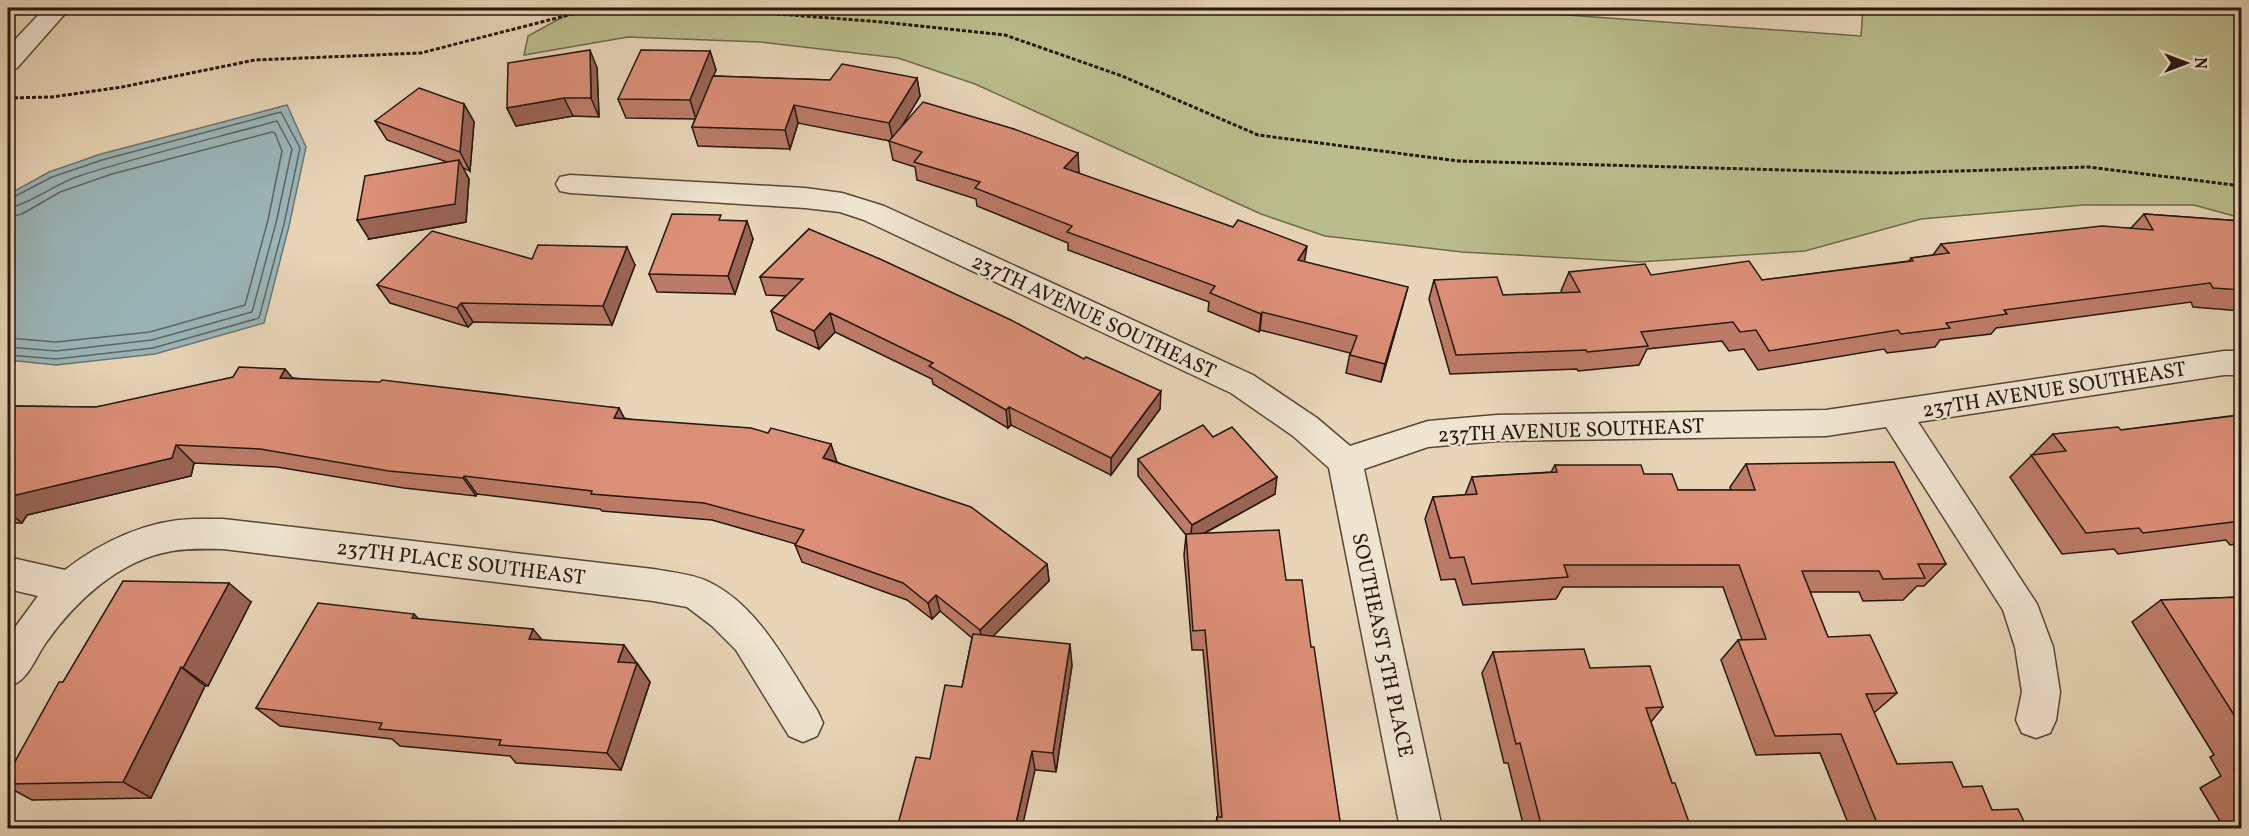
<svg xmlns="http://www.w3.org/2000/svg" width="2249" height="836" font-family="Vollkorn,serif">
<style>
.green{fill:#b9bc8b;stroke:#6f6a4c;stroke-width:1.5}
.water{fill:#9ab6b8;stroke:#6b7673;stroke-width:1.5}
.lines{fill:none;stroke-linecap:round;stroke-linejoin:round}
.shore{stroke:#606662;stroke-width:1.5}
.minor-casing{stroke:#564636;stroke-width:3}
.tertiary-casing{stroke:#564636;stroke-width:3}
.path{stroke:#25170c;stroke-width:3;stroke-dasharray:4 2;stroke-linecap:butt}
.minor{fill:#efe4d0;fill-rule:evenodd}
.tertiary{fill:#efe4d0;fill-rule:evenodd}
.wall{fill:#bc7b66;stroke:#25170c;stroke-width:1.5}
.shaded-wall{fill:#996453;stroke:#25170c;stroke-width:1.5}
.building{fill:#db8f77;stroke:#25170c;stroke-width:1.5}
.labels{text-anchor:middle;stroke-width:4.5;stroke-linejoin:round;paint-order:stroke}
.street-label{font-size:21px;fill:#25170c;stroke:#efe4d0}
</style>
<rect width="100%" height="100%" fill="#e7d5b6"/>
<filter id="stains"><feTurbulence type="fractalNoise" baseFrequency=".00333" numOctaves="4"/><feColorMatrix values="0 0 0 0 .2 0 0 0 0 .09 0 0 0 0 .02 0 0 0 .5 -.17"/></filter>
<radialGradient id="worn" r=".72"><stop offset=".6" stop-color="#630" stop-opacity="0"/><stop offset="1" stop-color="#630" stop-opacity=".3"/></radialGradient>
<!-- green -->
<g class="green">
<path d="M 58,8 L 280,8 L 53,13 Z"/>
<path d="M 579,8 L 1467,8 L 1861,36 L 1863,8 L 2241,8 L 2241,218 L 2194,205 L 2083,205 L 1921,219 L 1805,251 L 1639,262 L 1462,252 L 1325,236 L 1261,214 L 975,84 L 898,58 L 760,42 L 628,37 L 524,55 L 528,36 Z"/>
</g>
<!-- water -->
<path class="water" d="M 287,105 L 306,147 L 289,226 L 264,323 L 155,354 L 56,365 L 8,360 L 8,198 L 11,193 L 49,172 L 101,154 Z"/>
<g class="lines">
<!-- shore -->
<g class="shore">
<path d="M 8,200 L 52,177 L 102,160 L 281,112 L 300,148 L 284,224 L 259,318 L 153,348 L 56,359 L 8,355"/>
<path d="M 8,208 C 30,204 55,184 79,176 C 144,155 211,139 277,121 L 292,149 L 276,223 L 252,312 L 152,340 L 56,351 L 8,347"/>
<path d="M 8,217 L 22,214 L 60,192 L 112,174 L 272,132 L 275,133 L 282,151 L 268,220 L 245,305 L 150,332 L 56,342 L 8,338"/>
</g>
<!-- minor casing -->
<g class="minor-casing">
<g id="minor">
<path d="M 570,175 L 805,188 L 842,193 L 884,206 L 1253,375 L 1317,418 L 1350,446 L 1428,421 L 1497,415 L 1826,410 L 2224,351 L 2242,351 L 2242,375 L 2224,375 L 1918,422 L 2037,604 L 2053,647 L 2060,692 L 2056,720 L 2050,733 L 2036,738 L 2022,733 L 2016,720 L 2022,692 L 2015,647 L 2003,610 L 1886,427 L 1826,436 L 1497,441 L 1428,447 L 1364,469 L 1442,828 L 1400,828 L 1329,468 L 1293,436 L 1231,393 L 864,220 L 840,212 L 805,208 L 570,193 L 560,191 L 556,184 L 560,177 Z"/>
<path d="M 194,519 L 223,519 L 653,569 C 671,572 691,574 707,581 C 759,605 787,665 817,710 L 823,723 L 817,736 L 803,742 L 789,736 L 736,650 L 712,626 L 687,607 L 653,601 L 223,549 C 206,549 189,548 172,551 C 119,560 75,601 45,644 C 33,662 28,681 8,687 L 8,637 L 38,596 L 8,589 L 8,557 L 65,570 C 101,542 147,520 194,519 Z"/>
</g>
</g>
<!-- tertiary casing -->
<g class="tertiary-casing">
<path id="tertiary" d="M 45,8 L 70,8 L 17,68 L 8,70 L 8,47 Z"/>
</g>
<!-- path -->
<g class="path">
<path d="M 699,8 L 882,22 L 1005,35 L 1122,76 L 1258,135 L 1458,161 L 1894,173 L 2088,167 L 2242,186"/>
<path d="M 8,98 L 52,97 L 122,87 L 255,60 L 421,53 L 580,12 L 680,8"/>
</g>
<!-- minor -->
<use href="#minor" class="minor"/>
<!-- tertiary -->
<use href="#tertiary" class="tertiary"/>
</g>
<!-- wall -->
<g class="wall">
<path d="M 710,51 L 716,70 L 713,76 L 830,80 L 917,78 L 920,96 L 900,129 L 1079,172 L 1078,173 L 1304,262 L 1403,305 L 1381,382 L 1346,373 L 1350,353 L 1260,330 L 1259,332 L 1208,311 L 1209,302 L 1068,250 L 1068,243 L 977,206 L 976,199 L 917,180 L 915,167 L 893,160 L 889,141 L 890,141 L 798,123 L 790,149 L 698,146 L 692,127 L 695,119 L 626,118 L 618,99 Z"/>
<path d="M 597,68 L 599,117 L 573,116 L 516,126 L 507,108 Z"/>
<path d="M 464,104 L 474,122 L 470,171 L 463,168 L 469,179 L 466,222 L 369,239 L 447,162 L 387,140 L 375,121 Z"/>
<path d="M 2144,214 L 2241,221 L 2241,311 L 2193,307 L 2191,302 L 1996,328 L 1991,334 L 1940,340 L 1935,347 L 1887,353 L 1884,349 L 1758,370 L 1744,349 L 1729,351 L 1722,341 L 1647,349 L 1639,365 L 1578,371 L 1577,369 L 1450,374 L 1429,299 L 1434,280 L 1503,295 L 1562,293 L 1561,291 L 1569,272 L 1762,280 L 1909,261 L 1911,258 L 1933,255 L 1941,244 L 2131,228 Z"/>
<path d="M 809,229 L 1160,409 L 1111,475 L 1011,425 L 1008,428 L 933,384 L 932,379 L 835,332 L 819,349 L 777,330 L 771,311 L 786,296 L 766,295 L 760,277 Z"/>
<path d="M 753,239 L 735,294 L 657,292 L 649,274 Z"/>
<path d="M 532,259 L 635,265 L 612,325 L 473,322 L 468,327 L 390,303 L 377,285 Z"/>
<path d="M 293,378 L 619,408 L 624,418 L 837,462 L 1047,564 L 1049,581 L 993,636 L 1072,665 L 1056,772 L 930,759 L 962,687 L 972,638 L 940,611 L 932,619 L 907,600 L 802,562 L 795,545 L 796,544 L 712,520 L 602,511 L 600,509 L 477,494 L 476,496 L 404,488 L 277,467 L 194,463 L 191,476 L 27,515 L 22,523 L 8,523 L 8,406 L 96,407 Z"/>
<path d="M 2241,412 L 2241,543 L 2230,545 L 2226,540 L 2118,554 L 2114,549 L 2062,554 L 2010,477 L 2053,434 L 2121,430 L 2238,415 Z"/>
<path d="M 1213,437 L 1275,494 L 1205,533 L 1286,580 L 1311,647 L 1341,828 L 1215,828 L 1217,817 L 1218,817 L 1203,650 L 1192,650 L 1184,555 L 1186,535 L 1138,476 L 1138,459 Z"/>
<path d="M 1746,464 L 1946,564 L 1924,586 L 1917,586 L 1903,600 L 1863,601 L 1859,592 L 1810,592 L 1828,637 L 1897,693 L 1875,712 L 1874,713 L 1897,764 L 1963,787 L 1992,810 L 2027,828 L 1850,828 L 1820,753 L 1756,755 L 1721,660 L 1738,640 L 1742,640 L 1723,587 L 1563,587 L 1556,599 L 1463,605 L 1455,579 L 1441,580 L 1425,519 L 1433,497 L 1465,495 L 1472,477 L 1551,472 L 1555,465 L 1644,474 L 1678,490 L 1731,490 L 1730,487 Z"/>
<path d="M 2241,597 L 2241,828 L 2224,828 L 2200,788 L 2221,776 L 2210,757 L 2214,755 L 2132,622 L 2161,600 Z"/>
<path d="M 251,602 L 208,686 L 205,686 L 151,798 L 32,800 L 8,787 L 8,774 L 63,682 Z"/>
<path d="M 419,619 L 542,640 L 637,663 L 650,682 L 621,770 L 516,763 L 510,756 L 400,746 L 392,739 L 280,726 L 256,708 Z"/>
<path d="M 1493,652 L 1590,668 L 1663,707 L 1651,722 L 1672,783 L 1691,828 L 1524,828 L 1508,763 L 1504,763 L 1482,673 Z"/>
</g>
<!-- shaded-wall -->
<g class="shaded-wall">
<path d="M 590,50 L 597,68 L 599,117 L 591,98 Z"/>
<path d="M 710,51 L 716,70 L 696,119 L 690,100 Z"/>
<path d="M 917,78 L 920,96 L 893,141 L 889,123 Z"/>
<path d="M 564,98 L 573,116 L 516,126 L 507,108 Z"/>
<path d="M 464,104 L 474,122 L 470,171 L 460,152 Z"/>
<path d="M 794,105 L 798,123 L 790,149 L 785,130 Z"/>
<path d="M 1078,153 L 1079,172 L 1065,187 L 1064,168 Z"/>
<path d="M 459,160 L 469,179 L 466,222 L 369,239 L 357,220 Z"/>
<path d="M 747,221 L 753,239 L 735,294 L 728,276 Z"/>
<path d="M 1307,246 L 1304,265 L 1298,260 Z"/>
<path d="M 627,247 L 635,265 L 612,325 L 603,306 Z"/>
<path d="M 1408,287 L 1403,305 L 1381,382 L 1385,364 Z"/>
<path d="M 461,303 L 473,322 L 468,327 L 457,308 Z"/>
<path d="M 1262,312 L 1260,330 L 1259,332 L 1261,314 Z"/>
<path d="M 830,313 L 835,332 L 819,349 L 814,331 Z"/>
<path d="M 285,369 L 301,388 L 280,378 Z"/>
<path d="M 1161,391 L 1160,409 L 1111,475 L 1111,458 Z"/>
<path d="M 1009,407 L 1011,425 L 1008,428 L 1006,410 Z"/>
<path d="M 619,408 L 629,427 L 614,418 Z"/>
<path d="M 831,444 L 837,462 L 823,458 Z"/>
<path d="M 176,445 L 194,463 L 191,476 L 27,515 L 22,523 L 8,512 L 8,497 Z"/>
<path d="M 464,476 L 477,494 L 476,496 L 463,478 Z"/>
<path d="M 1277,477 L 1275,494 L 1190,541 L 1192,525 Z"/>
<path d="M 1047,564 L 1049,581 L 983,646 L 980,630 Z"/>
<path d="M 229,583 L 251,602 L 208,686 L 183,668 Z"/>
<path d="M 936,595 L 940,611 L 932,619 L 928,603 Z"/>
<path d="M 414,614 L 433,634 L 412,618 Z"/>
<path d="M 533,629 L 549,648 L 529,639 Z"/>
<path d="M 1070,644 L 1072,665 L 1056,772 L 1053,753 Z"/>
<path d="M 624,645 L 650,682 L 621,770 L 607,753 L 618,662 Z"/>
<path d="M 181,667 L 205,686 L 151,798 L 123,782 Z"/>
<path d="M 1032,751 L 1035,770 L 1022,828 L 1015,828 Z"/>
</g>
<!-- building -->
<g class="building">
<path d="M 590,50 L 591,98 L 564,98 L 507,108 L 508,63 Z"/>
<path d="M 641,50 L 710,51 L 690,100 L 618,99 Z"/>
<path d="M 842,64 L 917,78 L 889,123 L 794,105 L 785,130 L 692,127 L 713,76 L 830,80 Z"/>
<path d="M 419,88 L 464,104 L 460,152 L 375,121 Z"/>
<path d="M 923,102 L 1014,129 L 1078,153 L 1064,168 L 1233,227 L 1238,220 L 1307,246 L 1298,260 L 1408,287 L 1385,364 L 1350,355 L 1357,336 L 1262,312 L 1261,314 L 1210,293 L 1215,286 L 1067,232 L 1072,226 L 975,188 L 980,182 L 914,162 L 922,152 L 889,141 Z"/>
<path d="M 459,160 L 455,204 L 357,220 L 365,176 Z"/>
<path d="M 672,214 L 721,215 L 719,220 L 747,221 L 728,276 L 649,274 Z"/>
<path d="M 2144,214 L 2241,221 L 2241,290 L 2213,288 L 2210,283 L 2004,310 L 2007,314 L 1946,323 L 1950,328 L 1901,334 L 1898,330 L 1769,351 L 1756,330 L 1740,332 L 1733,322 L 1641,332 L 1648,346 L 1587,352 L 1586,350 L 1456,355 L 1434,280 L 1497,277 L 1503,295 L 1580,292 L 1569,272 L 1645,264 L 1651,275 L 1749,261 L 1762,280 L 1913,261 L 1911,258 L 1949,253 L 1941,244 L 2102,226 L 2153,230 Z"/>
<path d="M 809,229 L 880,259 L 1011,320 L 1084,359 L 1086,357 L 1161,391 L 1111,458 L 1009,407 L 1006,410 L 929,366 L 933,363 L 830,313 L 814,331 L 771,311 L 803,279 L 760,277 Z"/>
<path d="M 432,231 L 532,259 L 538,245 L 627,247 L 603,306 L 461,303 L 457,308 L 377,285 Z"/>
<path d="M 239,367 L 285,369 L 280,378 L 380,382 L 382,380 L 619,408 L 614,418 L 751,428 L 768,433 L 771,428 L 831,444 L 823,458 L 971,507 L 1047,564 L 980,630 L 936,595 L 928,603 L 903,583 L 795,545 L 804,530 L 704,503 L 591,494 L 592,491 L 464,476 L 463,478 L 389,471 L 260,449 L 176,445 L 172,458 L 8,497 L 8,406 L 96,407 L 233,377 Z"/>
<path d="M 2241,415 L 2241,521 L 2143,533 L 2139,528 L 2086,533 L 2031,455 L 2066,451 L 2053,434 L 2118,427 L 2121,430 Z"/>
<path d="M 1203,425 L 1213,437 L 1232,427 L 1277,477 L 1192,525 L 1138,459 Z"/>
<path d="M 1894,462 L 1946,564 L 1918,564 L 1925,578 L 1883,579 L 1879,571 L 1802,571 L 1828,637 L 1870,635 L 1897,693 L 1866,694 L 1897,764 L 1952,762 L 1963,787 L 1982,786 L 1992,810 L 2018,809 L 2027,828 L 1879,828 L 1841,734 L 1775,736 L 1738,640 L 1766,639 L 1739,565 L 1564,565 L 1568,577 L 1472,584 L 1464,557 L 1450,558 L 1433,497 L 1477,494 L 1472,477 L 1557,472 L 1555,465 L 1641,465 L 1644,474 L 1672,474 L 1678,490 L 1755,490 L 1746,464 Z"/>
<path d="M 1279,530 L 1286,580 L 1302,580 L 1311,647 L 1314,647 L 1341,828 L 1218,828 L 1217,817 L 1222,817 L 1205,630 L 1193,631 L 1186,534 Z"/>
<path d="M 123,581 L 229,583 L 183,668 L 181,667 L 123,782 L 8,784 L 8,774 L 59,682 L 63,682 Z"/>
<path d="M 2241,597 L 2241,726 L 2161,600 Z"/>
<path d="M 318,603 L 414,614 L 412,618 L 533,629 L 529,639 L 624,645 L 618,662 L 637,663 L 607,753 L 499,745 L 501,740 L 379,729 L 382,723 L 256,708 Z"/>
<path d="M 973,634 L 1070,644 L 1053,753 L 1032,751 L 1015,828 L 897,828 L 916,757 L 930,759 L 945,685 L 962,687 Z"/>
<path d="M 1584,649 L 1590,668 L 1650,666 L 1663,707 L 1646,708 L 1672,783 L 1675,783 L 1691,828 L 1542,828 L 1520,743 L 1516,744 L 1493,652 Z"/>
<path d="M 2234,769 L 2241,769 L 2241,782 Z"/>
</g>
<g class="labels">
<!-- street labels -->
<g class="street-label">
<text transform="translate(1094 316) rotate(25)" y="7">237TH AVENUE SOUTHEAST</text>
<text transform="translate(2054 389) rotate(-9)" y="7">237TH AVENUE SOUTHEAST</text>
<text transform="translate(1571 430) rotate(-2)" y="7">237TH AVENUE SOUTHEAST</text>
<text transform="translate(461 562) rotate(7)" y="7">237TH PLACE SOUTHEAST</text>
<text transform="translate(1383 645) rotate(78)" y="7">SOUTHEAST 5TH PLACE</text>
</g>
</g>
<!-- margin -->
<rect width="2249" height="836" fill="none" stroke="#e7d5b6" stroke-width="30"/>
<rect x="9" y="9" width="2231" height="818" fill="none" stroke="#25170c" stroke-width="3"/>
<rect x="15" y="15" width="2219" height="806" fill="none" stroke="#25170c" stroke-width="1.5"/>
<!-- north arrow -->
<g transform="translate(2186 63) rotate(90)" stroke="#efe4d0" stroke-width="4.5" paint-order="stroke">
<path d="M0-4.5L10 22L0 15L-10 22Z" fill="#25170c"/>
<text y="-9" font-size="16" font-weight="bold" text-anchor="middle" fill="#25170c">N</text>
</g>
<rect width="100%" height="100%" filter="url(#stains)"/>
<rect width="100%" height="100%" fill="url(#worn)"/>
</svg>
